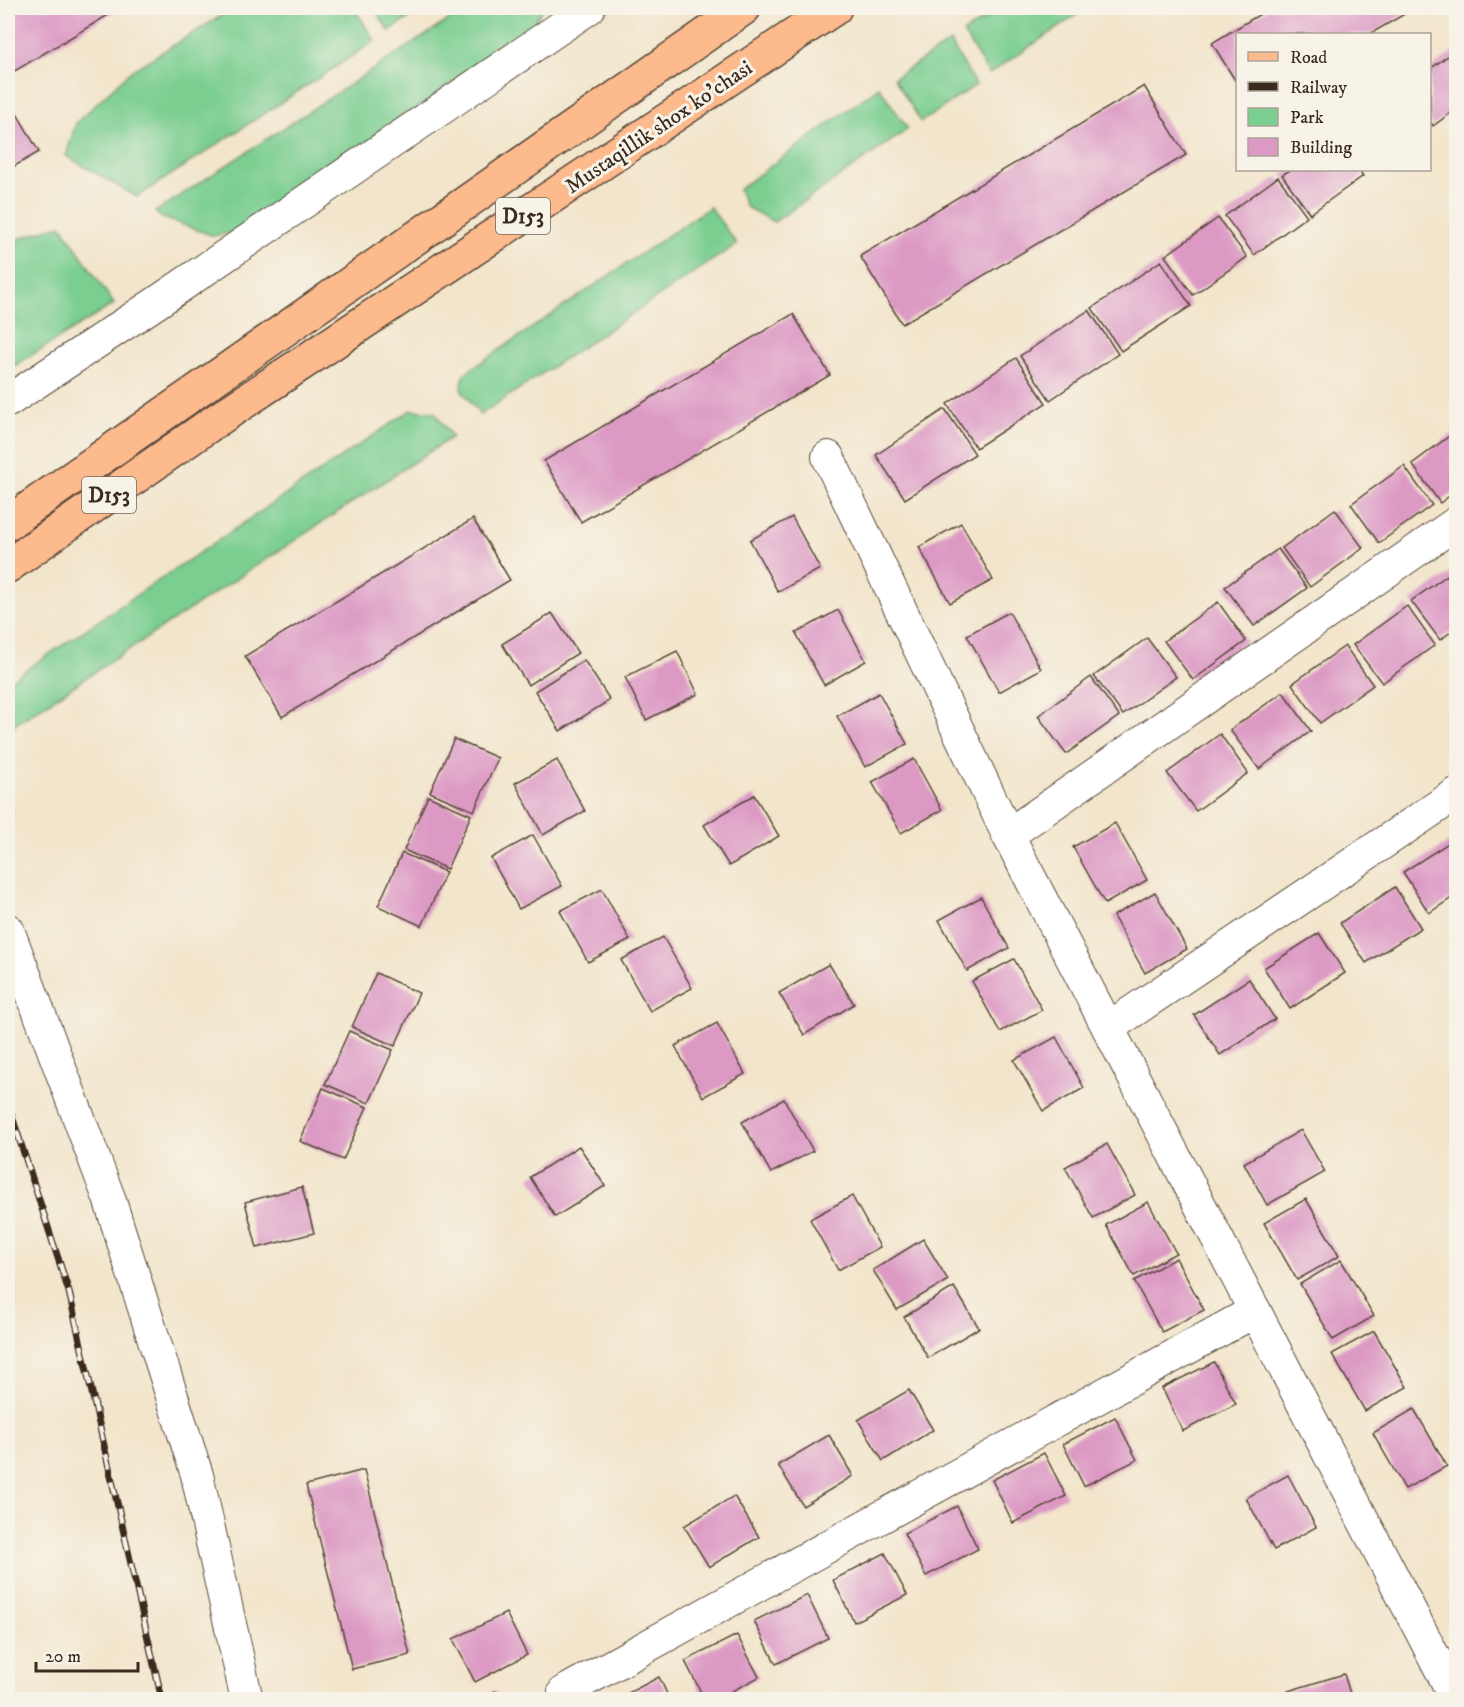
<svg xmlns="http://www.w3.org/2000/svg" width="1464" height="1707" font-family="'IM FELL DW Pica',serif">
<style>
.green{fill:#7ace90;stroke:#5a7c57;stroke-width:1.5}
.building{fill:#dc99c4}
.lines{fill:none;stroke-linecap:round;stroke-linejoin:round}
.minor-casing{stroke:#564638;stroke-width:34}
.primary-casing{stroke:#564638;stroke-width:36}
.minor{stroke:#fff;stroke-width:32}
.primary{stroke:#fcba8d;stroke-width:33}
.rail-casing{stroke:#3b2a1e;stroke-width:7}
.rail{stroke:#f7f3e8;stroke-width:4.5;stroke-dasharray:14;stroke-linecap:butt}
.labels{text-anchor:middle;stroke-width:6;stroke-linejoin:round;paint-order:stroke}
.shield{fill:#f7f3e8;stroke:#73665b;stroke-width:1.5}
.shield-label{font-size:21px;font-weight:bold;fill:#3b2a1e}
.street-label{font-size:22px;fill:#3b2a1e;stroke:#f7f3e8}
</style>
<rect width="100%" height="100%" fill="#f7f3e8"/>
<filter id="ink" filterUnits="userSpaceOnUse"><feTurbulence type="fractalNoise" baseFrequency=".0167" numOctaves="2"/><feDisplacementMap in="SourceGraphic" scale="12" xChannelSelector="R" yChannelSelector="G"/><feConvolveMatrix kernelMatrix="1 2 1 2 8 2 1 2 1" color-interpolation-filters="sRGB"/></filter>
<filter id="wash" filterUnits="userSpaceOnUse"><feTurbulence type="fractalNoise" baseFrequency=".008" numOctaves="4" result="noise"/><feDisplacementMap in="SourceGraphic" scale="24" xChannelSelector="R" yChannelSelector="G"/><feGaussianBlur stdDeviation="1.35" result="paint"/><feColorMatrix in="noise" values="0 0 0 0 0 0 0 0 0 0 0 0 0 0 0 0 0 1.4 0 .05"/><feComposite in="paint" operator="in"/></filter>
<g filter="url(#wash)">
<rect width="100%" height="100%" fill="#f2e5cb"/>
<!-- green -->
<g class="green">
<path d="M 234,8 L 354,8 L 375,41 L 137,197 L 66,156 L 76,123 L 131,71 Z"/>
<path d="M 374,8 L 425,8 L 389,31 Z"/>
<path d="M 467,8 L 543,8 L 533,25 L 248,229 L 214,236 L 161,217 L 155,212 Z"/>
<path d="M 1001,8 L 1087,8 L 989,74 L 963,33 Z"/>
<path d="M 950,42 L 976,85 L 921,122 L 894,78 Z"/>
<path d="M 879,87 L 908,129 L 774,222 L 746,207 L 739,189 Z"/>
<path d="M 710,207 L 737,244 L 480,415 L 461,389 L 464,374 Z"/>
<path d="M 61,225 L 114,304 L 8,370 L 8,242 Z"/>
<path d="M 411,410 L 435,412 L 452,437 L 8,729 L 8,682 Z"/>
</g>
<g id="blocks">
<!-- building -->
<g class="building">
<path d="M 8,8 L 120,8 L 8,75 Z"/>
<path d="M 1270,8 L 1415,8 L 1370,34 L 1238,34 L 1238,85 L 1212,43 Z"/>
<path d="M 1456,50 L 1456,109 L 1433,126 L 1430,121 L 1430,69 Z"/>
<path d="M 1144,86 L 1186,155 L 902,324 L 860,256 Z"/>
<path d="M 8,98 L 39,152 L 8,170 Z"/>
<path d="M 1290,170 L 1359,170 L 1363,176 L 1310,214 L 1282,175 Z"/>
<path d="M 1278,177 L 1307,216 L 1254,255 L 1225,216 Z"/>
<path d="M 1218,218 L 1247,257 L 1193,295 L 1165,256 Z"/>
<path d="M 1161,261 L 1191,306 L 1121,351 L 1092,308 Z"/>
<path d="M 1089,310 L 1118,354 L 1050,400 L 1020,356 Z"/>
<path d="M 793,314 L 830,375 L 581,522 L 544,461 Z"/>
<path d="M 1016,358 L 1046,403 L 976,448 L 947,404 Z"/>
<path d="M 945,409 L 975,454 L 905,499 L 876,455 Z"/>
<path d="M 1456,431 L 1456,491 L 1440,503 L 1412,464 Z"/>
<path d="M 1404,466 L 1432,505 L 1379,543 L 1351,504 Z"/>
<path d="M 1335,509 L 1363,548 L 1310,587 L 1282,548 Z"/>
<path d="M 792,517 L 820,569 L 778,592 L 750,540 Z"/>
<path d="M 473,519 L 510,580 L 282,717 L 245,656 Z"/>
<path d="M 961,523 L 993,580 L 950,603 L 919,547 Z"/>
<path d="M 1278,549 L 1307,588 L 1254,626 L 1225,587 Z"/>
<path d="M 1456,569 L 1456,628 L 1440,640 L 1411,601 Z"/>
<path d="M 1218,602 L 1246,641 L 1193,680 L 1164,641 Z"/>
<path d="M 1407,606 L 1435,645 L 1382,683 L 1353,645 Z"/>
<path d="M 838,610 L 866,661 L 824,685 L 796,633 Z"/>
<path d="M 1009,612 L 1041,669 L 999,692 L 967,635 Z"/>
<path d="M 552,613 L 578,653 L 528,685 L 502,644 Z"/>
<path d="M 1147,638 L 1176,677 L 1123,715 L 1094,676 Z"/>
<path d="M 1345,646 L 1373,685 L 1320,723 L 1292,684 Z"/>
<path d="M 677,651 L 698,694 L 646,720 L 625,677 Z"/>
<path d="M 584,660 L 610,700 L 560,731 L 535,691 Z"/>
<path d="M 1091,677 L 1119,716 L 1066,754 L 1038,716 Z"/>
<path d="M 1283,692 L 1311,731 L 1259,769 L 1230,730 Z"/>
<path d="M 879,693 L 907,744 L 865,767 L 837,716 Z"/>
<path d="M 1220,734 L 1248,773 L 1196,811 L 1167,773 Z"/>
<path d="M 454,739 L 498,758 L 474,811 L 430,792 Z"/>
<path d="M 914,759 L 942,810 L 901,833 L 872,782 Z"/>
<path d="M 557,760 L 585,811 L 543,835 L 515,783 Z"/>
<path d="M 754,795 L 779,836 L 729,866 L 704,825 Z"/>
<path d="M 428,796 L 471,815 L 447,869 L 404,850 Z"/>
<path d="M 1115,823 L 1147,880 L 1105,904 L 1073,847 Z"/>
<path d="M 533,835 L 562,886 L 519,909 L 491,858 Z"/>
<path d="M 1456,838 L 1456,895 L 1429,913 L 1403,872 Z"/>
<path d="M 402,853 L 446,872 L 422,926 L 378,906 Z"/>
<path d="M 1395,887 L 1421,928 L 1366,963 L 1340,923 Z"/>
<path d="M 602,889 L 630,940 L 588,962 L 560,911 Z"/>
<path d="M 1155,892 L 1187,949 L 1145,973 L 1113,916 Z"/>
<path d="M 981,897 L 1009,948 L 967,971 L 939,920 Z"/>
<path d="M 1319,933 L 1345,973 L 1290,1009 L 1264,968 Z"/>
<path d="M 663,937 L 692,988 L 650,1011 L 621,960 Z"/>
<path d="M 1014,959 L 1042,1010 L 1000,1032 L 972,981 Z"/>
<path d="M 829,964 L 854,1004 L 804,1035 L 779,993 Z"/>
<path d="M 376,973 L 419,993 L 395,1046 L 352,1027 Z"/>
<path d="M 1249,979 L 1275,1019 L 1220,1055 L 1194,1015 Z"/>
<path d="M 717,1023 L 745,1074 L 703,1097 L 675,1046 Z"/>
<path d="M 349,1031 L 393,1050 L 369,1103 L 325,1084 Z"/>
<path d="M 1056,1037 L 1084,1088 L 1043,1111 L 1014,1060 Z"/>
<path d="M 323,1088 L 367,1107 L 343,1160 L 300,1141 Z"/>
<path d="M 784,1099 L 813,1151 L 771,1173 L 742,1122 Z"/>
<path d="M 1301,1130 L 1325,1172 L 1267,1205 L 1244,1163 Z"/>
<path d="M 1107,1144 L 1135,1195 L 1093,1218 L 1065,1167 Z"/>
<path d="M 579,1146 L 605,1186 L 555,1217 L 530,1177 Z"/>
<path d="M 302,1187 L 314,1233 L 257,1248 L 245,1202 Z"/>
<path d="M 852,1196 L 880,1247 L 838,1270 L 810,1219 Z"/>
<path d="M 1306,1199 L 1339,1256 L 1297,1280 L 1264,1223 Z"/>
<path d="M 1148,1202 L 1176,1253 L 1134,1276 L 1106,1225 Z"/>
<path d="M 923,1239 L 948,1280 L 897,1310 L 873,1270 Z"/>
<path d="M 1176,1258 L 1204,1310 L 1162,1332 L 1134,1281 Z"/>
<path d="M 1341,1260 L 1374,1316 L 1333,1340 L 1300,1284 Z"/>
<path d="M 954,1287 L 979,1328 L 928,1358 L 904,1317 Z"/>
<path d="M 1374,1331 L 1407,1387 L 1365,1411 L 1332,1354 Z"/>
<path d="M 1214,1362 L 1236,1404 L 1183,1431 L 1162,1388 Z"/>
<path d="M 909,1390 L 933,1430 L 883,1461 L 858,1420 Z"/>
<path d="M 1414,1409 L 1447,1466 L 1405,1489 L 1373,1433 Z"/>
<path d="M 1115,1417 L 1137,1460 L 1084,1486 L 1063,1444 Z"/>
<path d="M 829,1435 L 853,1476 L 803,1506 L 778,1465 Z"/>
<path d="M 1044,1453 L 1066,1496 L 1013,1523 L 992,1480 Z"/>
<path d="M 364,1470 L 410,1655 L 352,1669 L 306,1485 Z"/>
<path d="M 1288,1475 L 1316,1527 L 1274,1550 L 1246,1498 Z"/>
<path d="M 734,1496 L 759,1537 L 709,1567 L 684,1526 Z"/>
<path d="M 957,1506 L 978,1549 L 926,1576 L 904,1533 Z"/>
<path d="M 885,1553 L 907,1595 L 854,1622 L 833,1580 Z"/>
<path d="M 807,1595 L 828,1638 L 776,1664 L 754,1621 Z"/>
<path d="M 506,1613 L 527,1655 L 475,1682 L 453,1639 Z"/>
<path d="M 737,1635 L 759,1677 L 715,1700 L 705,1700 L 685,1661 Z"/>
<path d="M 1344,1674 L 1352,1700 L 1291,1700 L 1288,1691 Z"/>
<path d="M 659,1677 L 670,1700 L 615,1700 Z"/>
<path d="M 495,1691 L 500,1700 L 479,1700 Z"/>
</g>
</g>
</g>
<g filter="url(#ink)">
<use href="#blocks" fill-opacity="0" stroke="#564638" stroke-width="1.5"/>
<g class="lines">
<!-- minor casing -->
<g class="minor-casing">
<g id="minor">
<path d="M 8,401 L 156,303 L 589,8"/>
<path d="M 828,457 L 1008,835 L 1456,1699"/>
<path d="M 1008,835 L 1456,523"/>
<path d="M 8,930 L 109,1198 L 197,1475 L 247,1700"/>
<path d="M 1108,1028 L 1456,794"/>
<path d="M 564,1692 L 1255,1311"/>
</g>
</g>
<!-- primary casing -->
<g class="primary-casing">
<g id="primary">
<path d="M 8,523 L 744,8"/>
<path d="M 8,566 L 211,424 L 835,8"/>
</g>
</g>
<!-- minor -->
<use href="#minor" class="minor"/>
<!-- primary -->
<use href="#primary" class="primary"/>
<!-- rail casing -->
<g class="rail-casing">
<path id="rail" d="M 8,1104 L 69,1292 L 162,1700"/>
</g>
<!-- rail -->
<use href="#rail" class="rail"/>
</g>
</g>
<g class="labels">
<!-- shield labels -->
<g class="shield">
<rect x="496" y="198" width="54" height="36" rx="4.5"/>
<rect x="82" y="477" width="54" height="36" rx="4.5"/>
</g>
<g class="shield-label">
<text x="523" y="223">D153</text>
<text x="109" y="502">D153</text>
</g>
<!-- street labels -->
<g class="street-label">
<text transform="translate(658 126) rotate(-34)" y="8">Mustaqillik shox ko'chasi</text>
</g>
</g>
<!-- margin -->
<rect width="1464" height="1707" fill="none" stroke="#f7f3e8" stroke-width="30"/>
<!-- legend -->
<rect x="1236" y="33" width="195" height="138" fill="#f7f3e8" stroke="#aca397" stroke-width="1.5"/>
<rect x="1248" y="52" width="30" height="9" fill="#fcba8d" stroke="#aca397" stroke-width="1.5"/>
<text x="1290" y="63" font-size="18" fill="#3b2a1e">Road</text>
<rect x="1248" y="82" width="30" height="9" fill="#3b2a1e" stroke="#aca397" stroke-width="1.5"/>
<text x="1290" y="93" font-size="18" fill="#3b2a1e">Railway</text>
<rect x="1248" y="108" width="30" height="18" fill="#7ace90" stroke="#aca397" stroke-width="1.5"/>
<text x="1290" y="123" font-size="18" fill="#3b2a1e">Park</text>
<rect x="1248" y="138" width="30" height="18" fill="#dc99c4" stroke="#aca397" stroke-width="1.5"/>
<text x="1290" y="153" font-size="18" fill="#3b2a1e">Building</text>
<!-- scale -->
<path d="M36 1662v9h102v-9" fill="none" stroke="#3b2a1e" stroke-width="3"/>
<text x="45" y="1662" font-size="18" fill="#3b2a1e" stroke="#f7f3e8" stroke-width="4.5" paint-order="stroke">20 m</text>
</svg>
